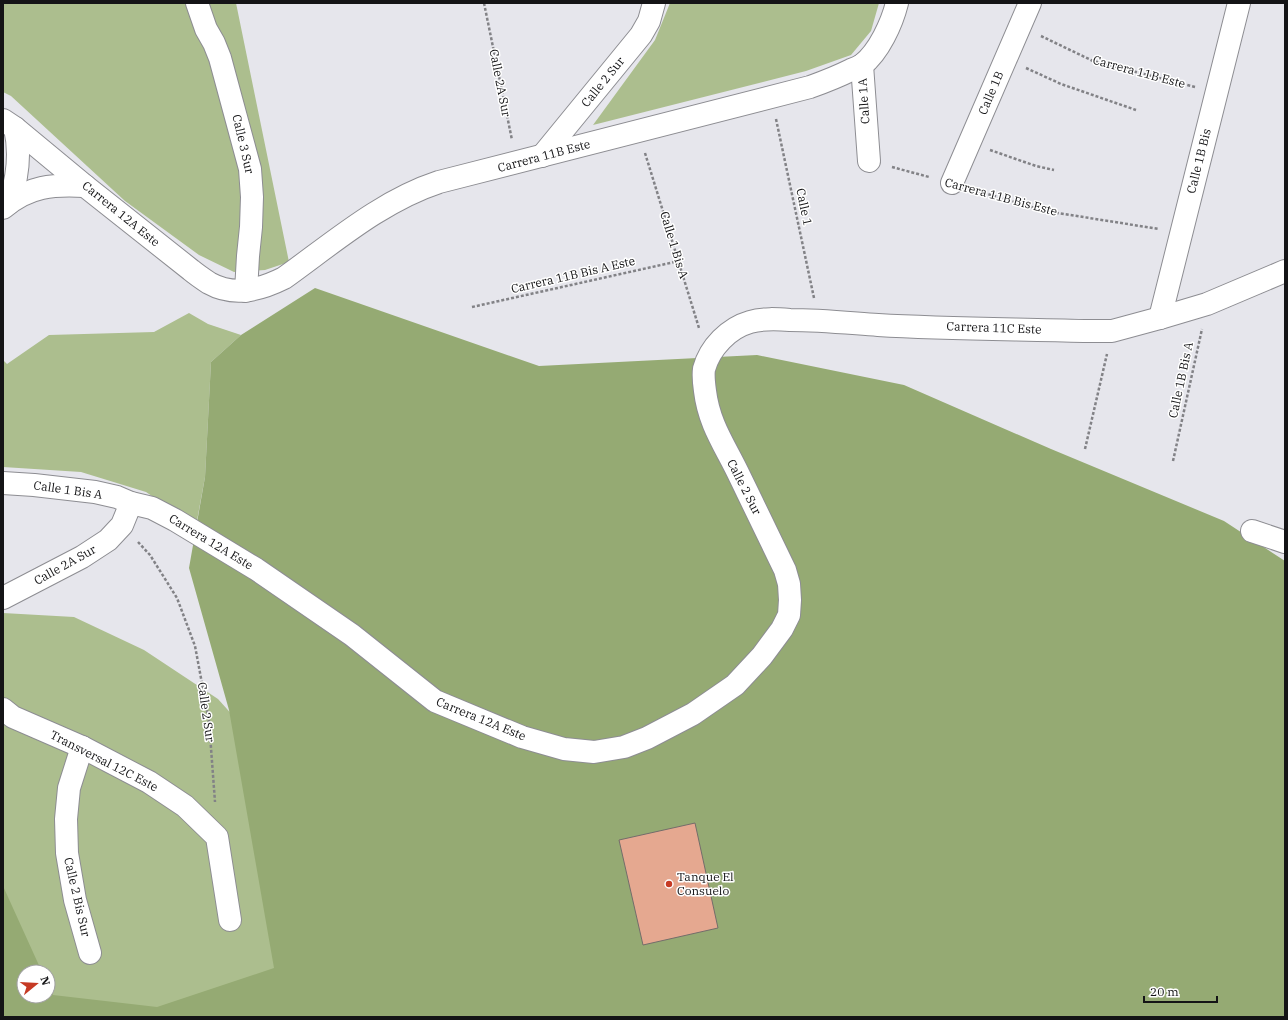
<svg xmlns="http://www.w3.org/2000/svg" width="1288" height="1020" font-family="'IBM Plex Serif',serif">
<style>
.green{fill:#acbe8e;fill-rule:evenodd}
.forest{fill:#95aa73}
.building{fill:#e5a890;stroke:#736d6a}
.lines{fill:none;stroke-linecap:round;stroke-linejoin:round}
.minor-casing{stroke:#8d8d92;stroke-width:24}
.path{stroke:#828286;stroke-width:2.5;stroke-dasharray:3 2;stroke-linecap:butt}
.minor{stroke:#fff;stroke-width:22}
.poi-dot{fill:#c63a24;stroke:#fff;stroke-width:1.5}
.labels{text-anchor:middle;stroke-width:3;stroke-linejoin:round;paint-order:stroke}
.street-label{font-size:12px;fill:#141416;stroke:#fff}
.poi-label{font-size:12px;fill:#141416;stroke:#fff;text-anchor:start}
</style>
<rect width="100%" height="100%" fill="#e6e6ec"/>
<!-- green -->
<g class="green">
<path d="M 3,3 L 236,3 L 289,262 L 265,270 L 234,272 L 199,255 L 125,201 L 11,96 L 3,92 Z"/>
<path d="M 670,3 L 879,3 L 871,31 L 851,55 L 806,71 L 593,125 L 655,40 Z"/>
<path d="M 189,313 L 208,324 L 241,335 L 211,362 L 205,477 L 196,526 L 146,492 L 81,472 L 3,467 L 3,360 L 7,364 L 49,335 L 154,332 Z"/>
<path d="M 3,613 L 74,617 L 144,650 L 218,699 L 262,748 L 1285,1017 L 3,1017 ZM 24,972 L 48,972 L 48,996 L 24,996 Z"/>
</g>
<!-- forest -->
<path class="forest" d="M 315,288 L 539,366 L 757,355 L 904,385 L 1051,449 L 1224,521 L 1285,561 L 1285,1017 L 3,1017 L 3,886 L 42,972 L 24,972 L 24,996 L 48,996 L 48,985 L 53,995 L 157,1007 L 274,968 L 229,710 L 189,568 L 205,477 L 211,362 L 241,335 Z"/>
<!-- building -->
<path class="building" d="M 695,823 L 718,928 L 643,945 L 619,840 Z"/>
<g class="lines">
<!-- minor casing -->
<g class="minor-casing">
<g id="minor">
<path d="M 197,3 L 206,29 L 214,43 L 220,58 L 250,169 L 252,197 L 251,227 L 248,256 L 246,291"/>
<path d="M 862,65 L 869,161"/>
<path d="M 3,120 L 15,128 L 85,186 L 191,270 C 197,275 203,279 209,283 C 234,297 260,290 284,278 C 333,243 381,201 439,182 L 810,87 C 824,82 837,77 851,70 C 854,69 859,67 862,65 C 879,52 892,23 897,3"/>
<path d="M 542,156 L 641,35 L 649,21 L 654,3"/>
<path d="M 952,183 L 1030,3"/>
<path d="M 9,203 C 18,178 21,154 15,128"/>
<path d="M 3,208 C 28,186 54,184 85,186"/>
<path d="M 1160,318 L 1239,3"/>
<path d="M 3,483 L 34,485 L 95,492 L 117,497 L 131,503 L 152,508 L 175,520 L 256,569 L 352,635 L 435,701 L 522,737 L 564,749 L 594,752 L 624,747 L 647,738 L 693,714 L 735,685 L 762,656 L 782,629 L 789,615 L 790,600 L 789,584 L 785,570 C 770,539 755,508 740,477 C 726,447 709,425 705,391 C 704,384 703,376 704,369 C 710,347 729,328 750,322 C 763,318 777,319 790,320 C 820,320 849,323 878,325 C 946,329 1015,329 1084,331 L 1112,331 L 1160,318 L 1207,304 L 1285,271"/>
<path d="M 1252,531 L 1285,542"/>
<path d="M 3,598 L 82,557 L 108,540 L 122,525 L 131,503"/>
<path d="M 3,709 L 13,717 L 82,747 L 149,782 L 185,806 L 217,837 L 230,920"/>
<path d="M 82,747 L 69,788 L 66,819 L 67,853 L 75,900 L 90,953"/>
</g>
</g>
<!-- path -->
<g class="path">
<path d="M 484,3 L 512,140"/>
<path d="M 1041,36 L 1093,61 L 1195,87"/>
<path d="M 1026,68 L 1061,84 L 1136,110"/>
<path d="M 776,119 L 814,298"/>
<path d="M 990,150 L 1036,166 L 1054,170"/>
<path d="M 645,153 L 699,328"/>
<path d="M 892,167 L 929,177"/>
<path d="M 974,190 L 1045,211 L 1159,229"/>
<path d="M 472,307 L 679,261"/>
<path d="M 1085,449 L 1107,354"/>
<path d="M 1173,461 L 1202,329"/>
<path d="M 138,542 L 150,555 L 177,598 L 195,646 L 209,721 L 215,802"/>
</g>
<!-- minor -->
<use href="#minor" class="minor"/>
</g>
<!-- markers -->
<circle class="poi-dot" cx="669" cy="884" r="4"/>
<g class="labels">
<!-- street labels -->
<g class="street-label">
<text transform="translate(1139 72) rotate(15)" y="4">Carrera 11B Este</text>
<text transform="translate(603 82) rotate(-51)" y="4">Calle 2 Sur</text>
<text transform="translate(500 83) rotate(79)" y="4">Calle 2A Sur</text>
<text transform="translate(991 93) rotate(-67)" y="4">Calle 1B</text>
<text transform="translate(864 101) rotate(-94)" y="4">Calle 1A</text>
<text transform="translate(243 144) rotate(77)" y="4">Calle 3 Sur</text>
<text transform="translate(544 156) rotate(-15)" y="4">Carrera 11B Este</text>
<text transform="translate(1199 161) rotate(-76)" y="4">Calle 1B Bis</text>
<text transform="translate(1001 197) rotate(15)" y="4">Carrera 11B Bis Este</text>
<text transform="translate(804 207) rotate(78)" y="4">Calle 1</text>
<text transform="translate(121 214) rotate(39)" y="4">Carrera 12A Este</text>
<text transform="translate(674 245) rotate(73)" y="4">Calle 1 Bis A</text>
<text transform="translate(573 275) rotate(-13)" y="4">Carrera 11B Bis A Este</text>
<text transform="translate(994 328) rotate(2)" y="4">Carrera 11C Este</text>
<text transform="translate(1181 380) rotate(-78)" y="4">Calle 1B Bis A</text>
<text transform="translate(744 487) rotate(63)" y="4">Calle 2 Sur</text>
<text transform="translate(68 490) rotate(8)" y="4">Calle 1 Bis A</text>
<text transform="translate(211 542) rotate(31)" y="4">Carrera 12A Este</text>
<text transform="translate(65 565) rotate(-29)" y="4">Calle 2A Sur</text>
<text transform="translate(206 712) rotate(82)" y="4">Calle 2 Sur</text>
<text transform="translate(481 719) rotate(22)" y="4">Carrera 12A Este</text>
<text transform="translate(104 761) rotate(27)" y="4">Transversal 12C Este</text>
<text transform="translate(77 897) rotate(77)" y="4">Calle 2 Bis Sur</text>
</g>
<!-- poi labels -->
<g class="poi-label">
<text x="677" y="881">Tanque El<tspan x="677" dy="14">Consuelo</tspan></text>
</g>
</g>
<!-- border -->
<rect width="1288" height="1020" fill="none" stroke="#141416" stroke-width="8"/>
<!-- north arrow -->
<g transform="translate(36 984) rotate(72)"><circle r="19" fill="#ffffff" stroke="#a1a1a2"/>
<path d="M0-3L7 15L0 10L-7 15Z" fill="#c63a24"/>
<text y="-6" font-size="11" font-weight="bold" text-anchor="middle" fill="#141416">N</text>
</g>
<!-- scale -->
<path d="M1144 996v6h73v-6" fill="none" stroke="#141416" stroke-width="2"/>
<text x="1150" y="996" font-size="12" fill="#141416" stroke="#ffffff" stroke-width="3" paint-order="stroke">20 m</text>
</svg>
